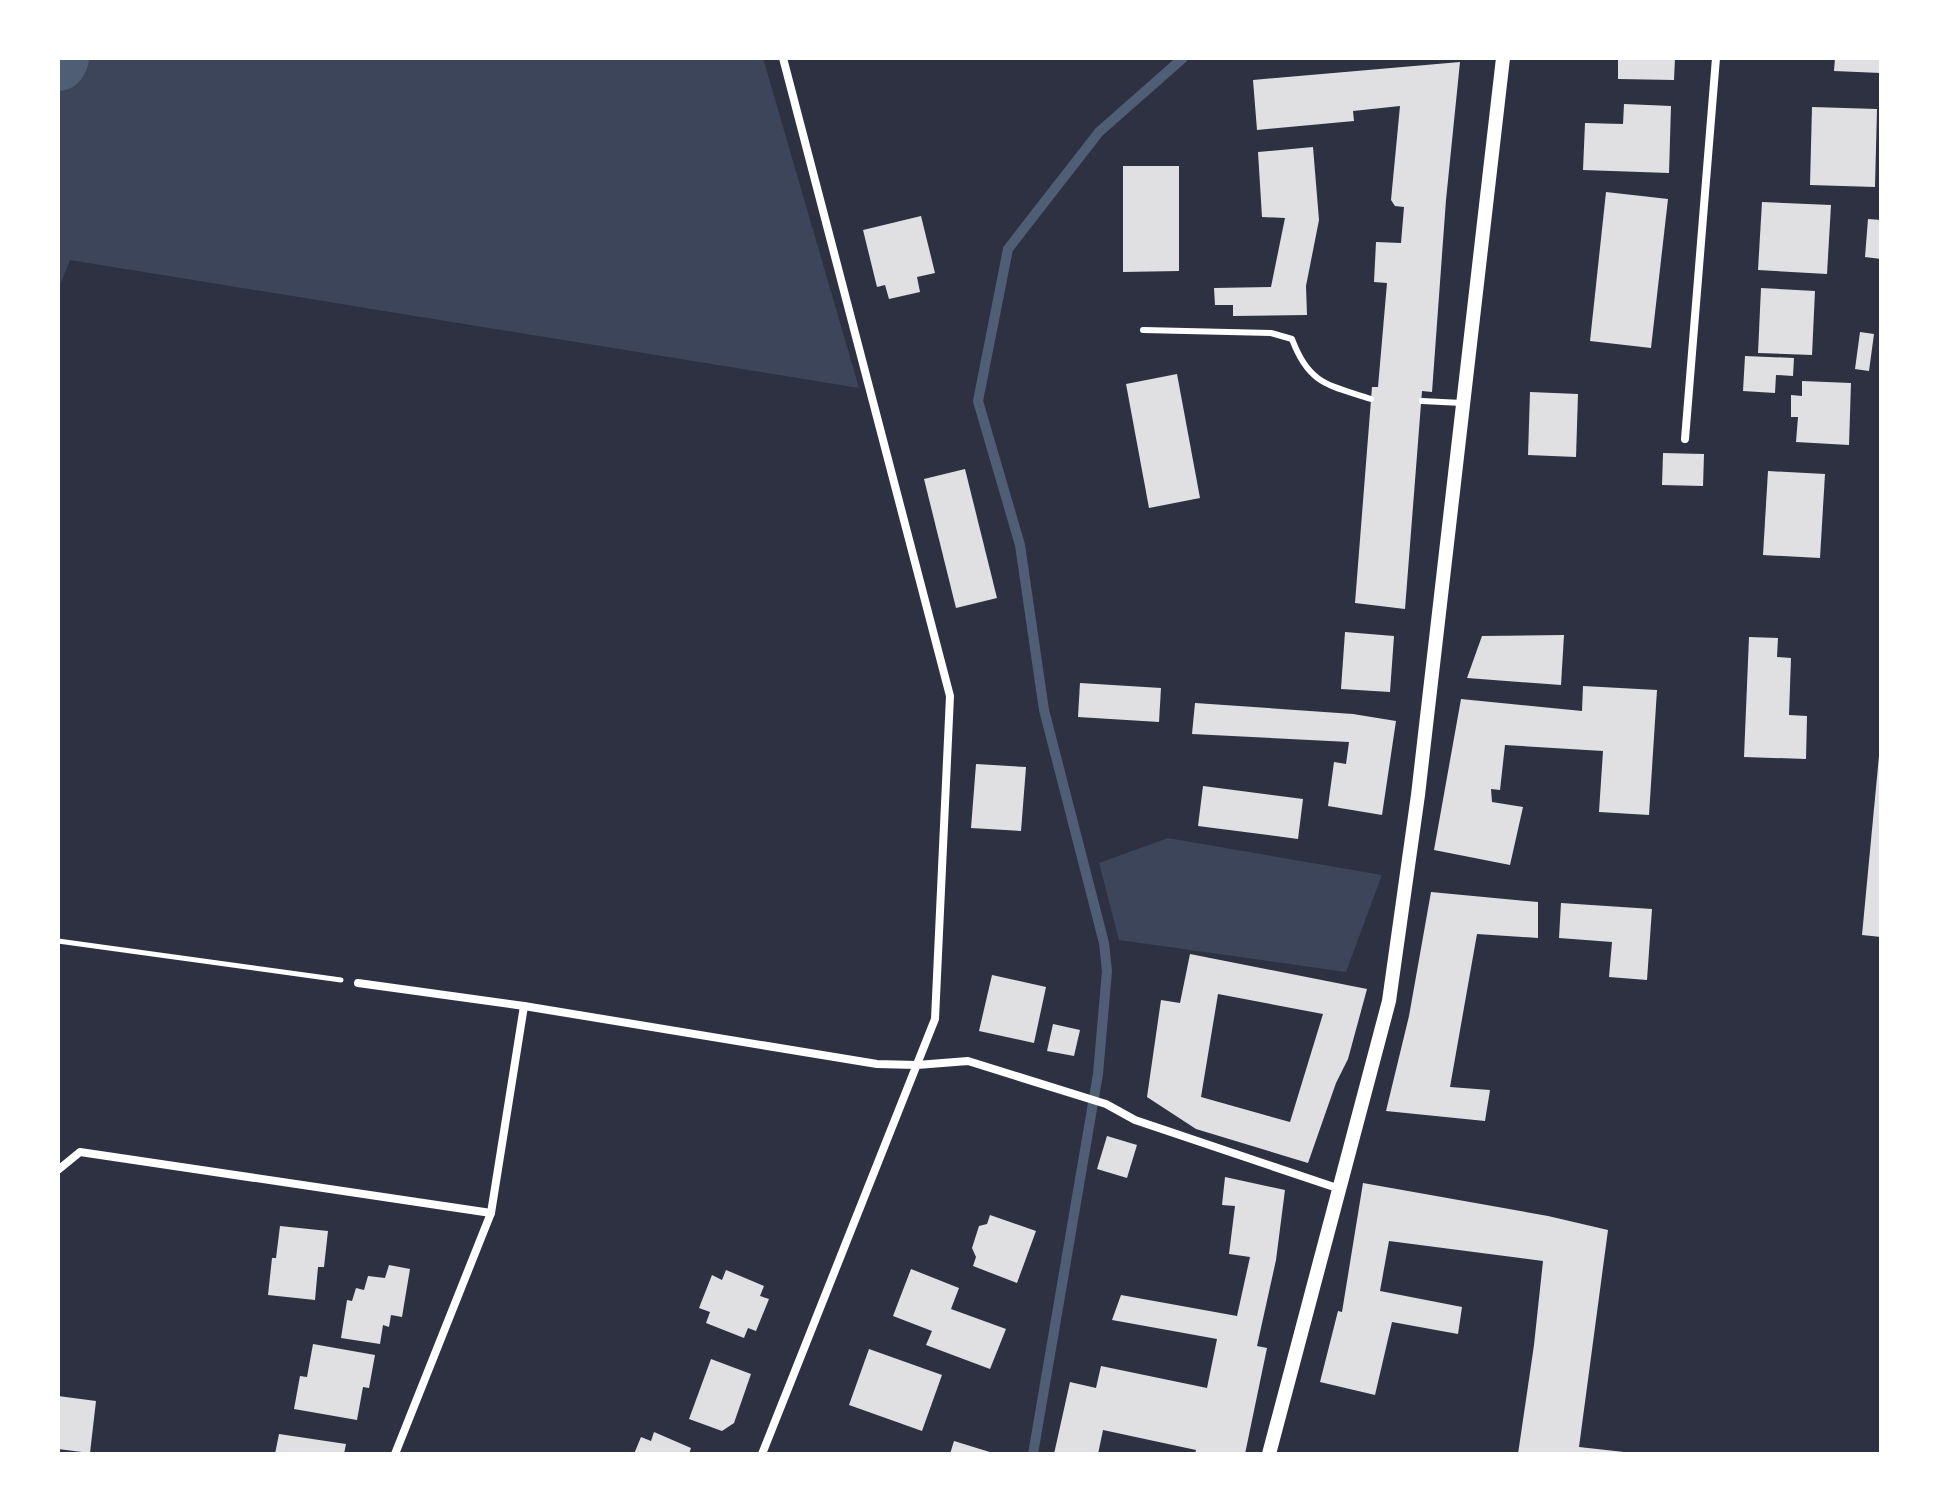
<svg xmlns="http://www.w3.org/2000/svg" width="1939" height="1512" font-family="'Golos Text',sans-serif">
<style>
.green{fill:#3c4559}
.lines{fill:none;stroke-linecap:round;stroke-linejoin:round}
.stream{stroke:#4f5d75;stroke-width:10}
.river{stroke:#4f5d75;stroke-width:58}
.building{fill:#e0e0e3;fill-rule:evenodd}
.path{stroke:#fff;stroke-width:5}
.service{stroke:#fff;stroke-width:6}
.minor{stroke:#fff;stroke-width:8}
.tertiary{stroke:#fff;stroke-width:14}
</style>
<rect width="100%" height="100%" fill="#2d3142"/>
<!-- green -->
<g class="green">
<path d="M 58,58 L 763,58 L 859,388 L 70,260 L 58,290 Z"/>
<path d="M 1168,838 L 1382,875 L 1346,972 L 1119,940 L 1099,863 Z"/>
</g>
<g class="lines">
<!-- stream -->
<path class="stream" d="M 1033,1454 L 1098,1074 L 1107,971 L 1104,943 L 1044,710 L 1020,545 L 978,401 L 1008,249 L 1099,132 L 1183,58"/>
<!-- river -->
<path class="river" d="M 58,62 L 60,58"/>
</g>
<!-- building -->
<g class="building">
<path d="M 1618,58 L 1675,58 L 1674,80 L 1618,79 Z"/>
<path d="M 1835,58 L 1881,58 L 1881,73 L 1834,71 Z"/>
<path d="M 1460,62 L 1446,200 L 1432,392 L 1422,391 L 1405,609 L 1355,603 L 1372,387 L 1378,387 L 1387,283 L 1374,282 L 1376,242 L 1401,243 L 1404,207 L 1395,206 L 1391,200 L 1400,106 L 1353,111 L 1354,121 L 1257,130 L 1253,80 Z"/>
<path d="M 1624,104 L 1671,106 L 1669,173 L 1583,170 L 1585,123 L 1623,124 Z"/>
<path d="M 1812,107 L 1877,109 L 1875,187 L 1810,185 Z"/>
<path d="M 1313,147 L 1319,220 L 1306,286 L 1307,315 L 1233,316 L 1233,305 L 1215,305 L 1214,288 L 1271,287 L 1285,218 L 1262,217 L 1258,152 Z"/>
<path d="M 1123,166 L 1179,166 L 1179,271 L 1123,272 Z"/>
<path d="M 1606,192 L 1668,199 L 1651,348 L 1590,341 Z"/>
<path d="M 1762,202 L 1831,205 L 1827,274 L 1758,270 Z"/>
<path d="M 921,216 L 935,273 L 917,277 L 920,292 L 889,299 L 885,285 L 877,287 L 863,230 Z"/>
<path d="M 1868,219 L 1881,220 L 1881,259 L 1865,257 Z"/>
<path d="M 1761,288 L 1815,291 L 1812,355 L 1758,353 Z"/>
<path d="M 1860,332 L 1874,334 L 1869,371 L 1855,369 Z"/>
<path d="M 1745,356 L 1794,358 L 1793,376 L 1776,375 L 1775,393 L 1743,391 Z"/>
<path d="M 1177,374 L 1200,498 L 1149,508 L 1126,384 Z"/>
<path d="M 1802,381 L 1851,383 L 1849,445 L 1796,442 L 1798,417 L 1791,417 L 1791,395 L 1802,396 Z"/>
<path d="M 1530,392 L 1578,394 L 1576,457 L 1528,455 Z"/>
<path d="M 1663,453 L 1704,454 L 1703,486 L 1662,485 Z"/>
<path d="M 965,469 L 997,598 L 956,608 L 924,479 Z"/>
<path d="M 1768,471 L 1825,474 L 1820,558 L 1763,555 Z"/>
<path d="M 1345,632 L 1394,636 L 1390,692 L 1341,689 Z"/>
<path d="M 1564,635 L 1561,685 L 1467,678 L 1482,636 Z"/>
<path d="M 1749,637 L 1778,638 L 1777,657 L 1791,658 L 1789,715 L 1807,716 L 1806,759 L 1744,757 Z"/>
<path d="M 1080,683 L 1161,688 L 1159,722 L 1078,717 Z"/>
<path d="M 1583,686 L 1657,690 L 1649,815 L 1599,812 L 1603,751 L 1505,745 L 1500,790 L 1491,789 L 1492,802 L 1523,807 L 1510,865 L 1434,850 L 1461,699 L 1582,711 Z"/>
<path d="M 1195,703 L 1353,714 L 1396,721 L 1382,815 L 1328,806 L 1334,762 L 1346,764 L 1349,742 L 1192,734 Z"/>
<path d="M 1879,756 L 1881,756 L 1881,937 L 1862,935 Z"/>
<path d="M 976,764 L 1026,767 L 1021,831 L 971,828 Z"/>
<path d="M 1203,786 L 1303,799 L 1298,839 L 1198,826 Z"/>
<path d="M 1431,892 L 1538,902 L 1538,938 L 1477,934 L 1450,1087 L 1490,1090 L 1485,1121 L 1386,1111 L 1409,1016 Z"/>
<path d="M 1561,903 L 1652,909 L 1647,980 L 1609,977 L 1612,942 L 1559,938 Z"/>
<path d="M 1190,954 L 1367,989 L 1348,1059 L 1336,1083 L 1308,1163 L 1196,1129 L 1147,1097 L 1161,1000 L 1180,1003 ZM 1218,994 L 1323,1014 L 1290,1122 L 1201,1097 Z"/>
<path d="M 992,975 L 1046,987 L 1034,1043 L 979,1031 Z"/>
<path d="M 1053,1024 L 1080,1030 L 1074,1056 L 1047,1051 Z"/>
<path d="M 1107,1136 L 1137,1145 L 1127,1178 L 1097,1169 Z"/>
<path d="M 1225,1177 L 1285,1190 L 1276,1260 L 1257,1346 L 1267,1348 L 1245,1454 L 1195,1454 L 1196,1450 L 1103,1430 L 1098,1454 L 1054,1454 L 1070,1382 L 1096,1388 L 1101,1366 L 1207,1388 L 1217,1339 L 1112,1320 L 1121,1295 L 1237,1316 L 1250,1257 L 1229,1254 L 1235,1206 L 1222,1205 Z"/>
<path d="M 1363,1183 L 1548,1216 L 1608,1230 L 1579,1447 L 1624,1452 L 1623,1454 L 1518,1454 L 1534,1345 L 1543,1261 L 1389,1241 L 1380,1291 L 1462,1307 L 1458,1334 L 1392,1322 L 1375,1395 L 1320,1382 L 1338,1311 L 1342,1312 Z"/>
<path d="M 990,1215 L 1036,1231 L 1017,1283 L 973,1266 L 976,1257 L 972,1248 L 979,1226 L 987,1224 Z"/>
<path d="M 280,1226 L 328,1231 L 324,1267 L 318,1267 L 315,1300 L 268,1295 L 272,1258 L 276,1258 Z"/>
<path d="M 389,1265 L 410,1269 L 402,1317 L 391,1315 L 389,1327 L 383,1325 L 380,1344 L 341,1338 L 347,1300 L 352,1301 L 356,1288 L 364,1290 L 368,1276 L 385,1278 Z"/>
<path d="M 911,1269 L 959,1288 L 951,1309 L 1006,1329 L 990,1369 L 926,1345 L 932,1331 L 893,1316 Z"/>
<path d="M 726,1270 L 764,1286 L 760,1296 L 769,1299 L 756,1331 L 748,1328 L 744,1338 L 706,1323 L 710,1312 L 699,1308 L 712,1275 L 722,1280 Z"/>
<path d="M 313,1344 L 375,1355 L 369,1388 L 363,1387 L 357,1420 L 294,1409 L 300,1376 L 307,1377 Z"/>
<path d="M 869,1349 L 942,1375 L 922,1431 L 849,1405 Z"/>
<path d="M 711,1359 L 751,1374 L 734,1423 L 722,1431 L 689,1419 Z"/>
<path d="M 58,1396 L 96,1401 L 90,1453 L 58,1449 Z"/>
<path d="M 654,1432 L 691,1448 L 689,1454 L 634,1454 L 641,1437 L 651,1441 Z"/>
<path d="M 279,1434 L 346,1444 L 344,1454 L 275,1454 Z"/>
<path d="M 954,1441 L 993,1453 L 993,1454 L 950,1454 Z"/>
</g>
<g class="lines">
<!-- path -->
<path class="path" d="M 58,941 L 341,980"/>
<!-- service -->
<g class="service">
<path d="M 1143,330 L 1271,333 L 1292,339 C 1309,385 1329,385 1371,399"/>
<path d="M 1422,401 L 1462,403"/>
</g>
<!-- minor -->
<g class="minor">
<path d="M 1685,439 L 1716,58"/>
<path d="M 358,983 L 524,1006 L 877,1064 L 917,1065 L 968,1061 L 1106,1104 L 1135,1120 L 1340,1189"/>
<path d="M 58,1170 L 80,1152 L 491,1213"/>
<path d="M 395,1454 L 491,1213 L 524,1006"/>
<path d="M 762,1454 L 935,1019 L 950,696 L 783,58"/>
</g>
<!-- tertiary -->
<path class="tertiary" d="M 1269,1454 L 1389,1001 L 1418,795 L 1503,58"/>
</g>
<!-- border -->
<rect width="1939" height="1512" fill="none" stroke="#ffffff" stroke-width="120"/>
</svg>
